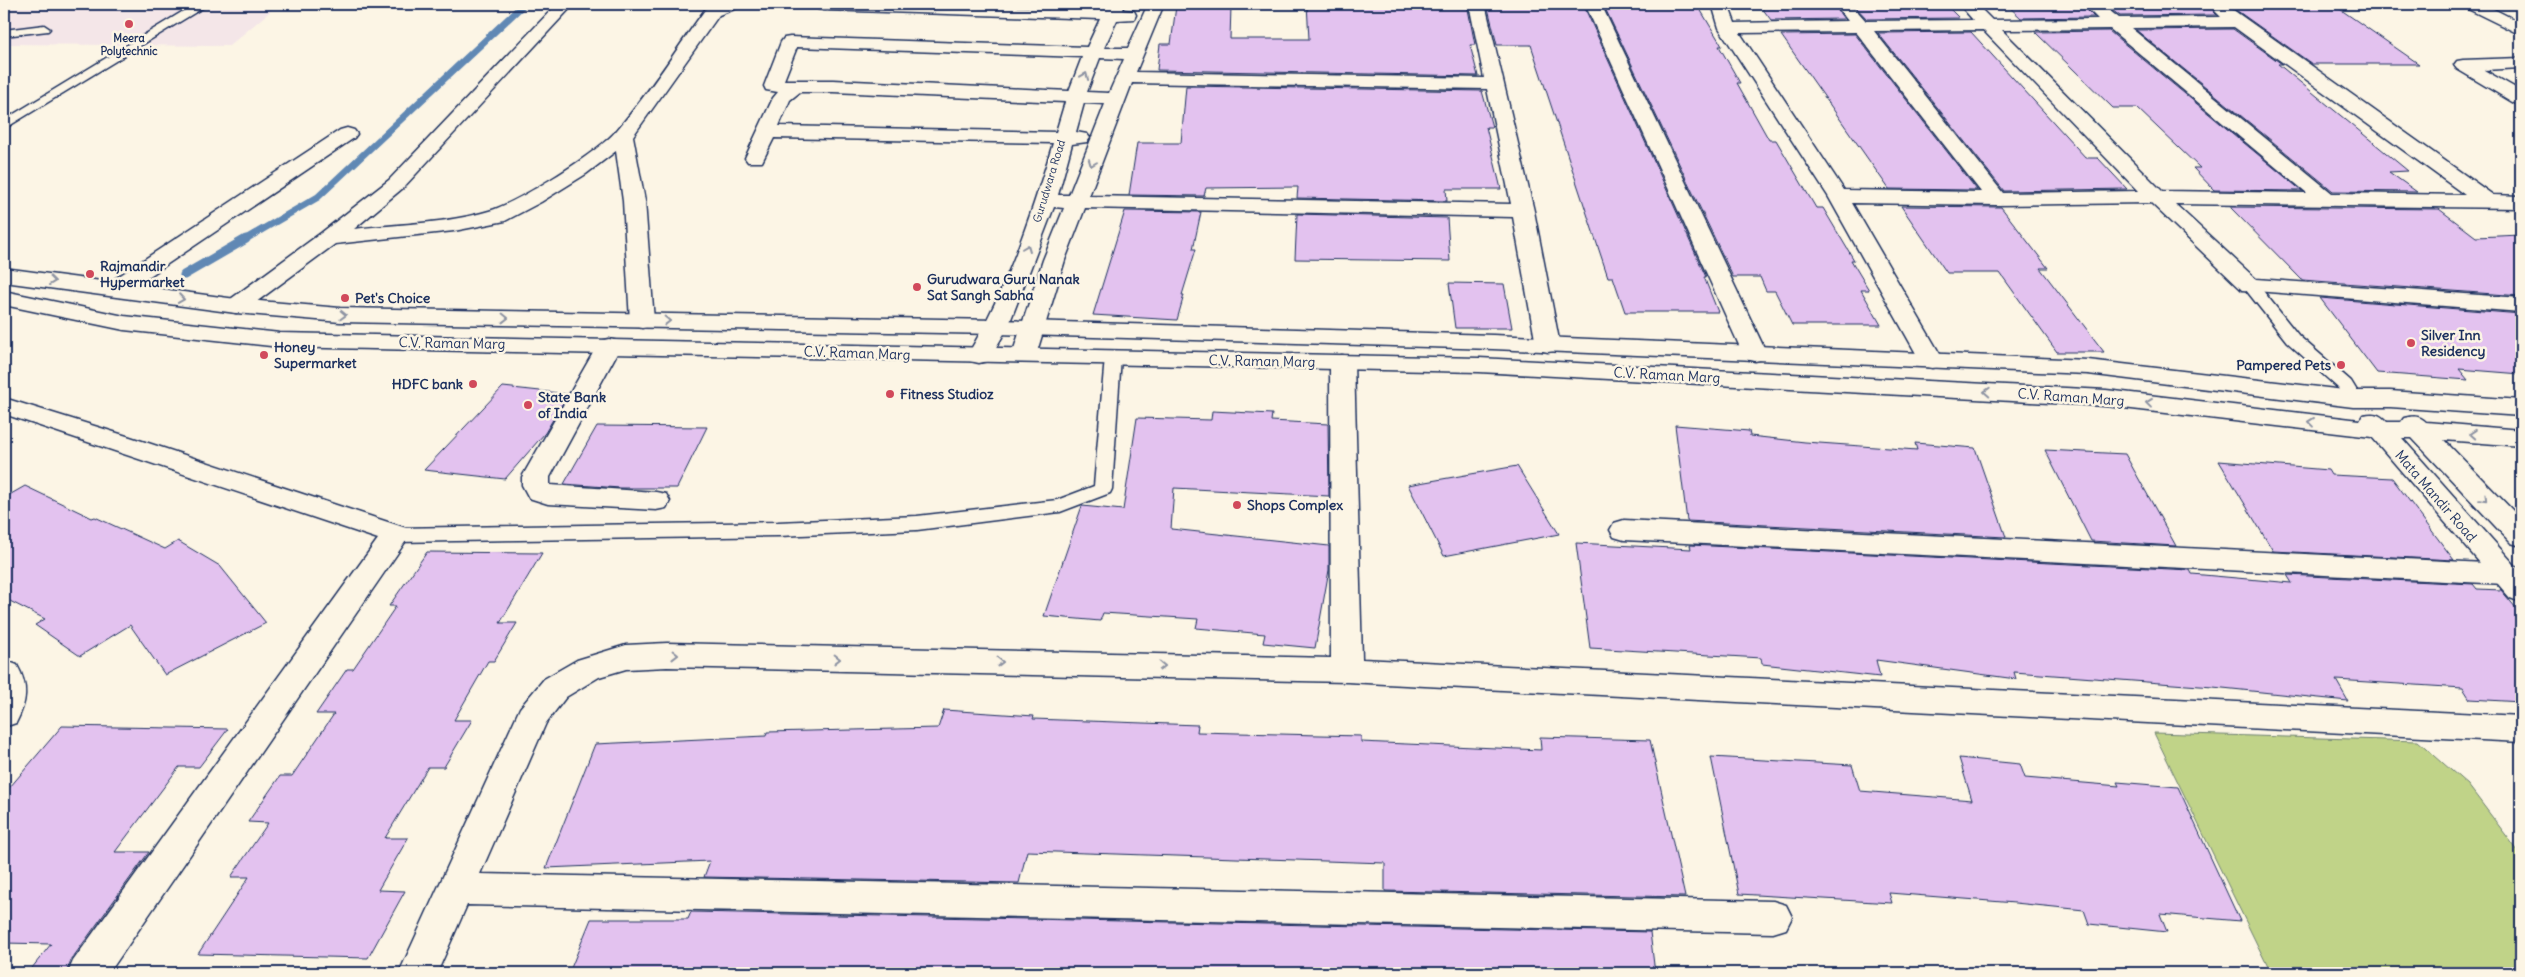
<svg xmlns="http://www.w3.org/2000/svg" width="2525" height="977" font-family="Delius,sans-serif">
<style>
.built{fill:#f4e6e8}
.green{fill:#c0d388;stroke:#6e8173}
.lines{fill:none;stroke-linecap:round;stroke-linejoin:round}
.stream-far1{stroke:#6188b4;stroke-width:7}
.stream{stroke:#6188b4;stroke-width:9}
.building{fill:#e3c2ef;stroke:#1b2f5e}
.lane-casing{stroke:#1b2f5e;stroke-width:3}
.street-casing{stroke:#1b2f5e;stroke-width:3}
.secondary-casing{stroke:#1b2f5e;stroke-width:3}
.lane{fill:#fcf5e5;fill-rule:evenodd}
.street{fill:#fcf5e5;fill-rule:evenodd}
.secondary{fill:#fcf5e5;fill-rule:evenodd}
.oneway{stroke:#8c92a2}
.poi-dot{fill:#d1495b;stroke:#fcf5e5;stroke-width:2}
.labels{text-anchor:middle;stroke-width:5;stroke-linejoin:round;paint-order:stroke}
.far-poi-label{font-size:11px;font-weight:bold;fill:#1b2f5e;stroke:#fcf5e5}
.far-street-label{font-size:11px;fill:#1b2f5e;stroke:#fcf5e5}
.poi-label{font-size:14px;font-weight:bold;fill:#1b2f5e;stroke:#fcf5e5;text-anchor:start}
.street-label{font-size:14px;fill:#1b2f5e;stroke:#fcf5e5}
</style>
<rect width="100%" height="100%" fill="#fcf5e5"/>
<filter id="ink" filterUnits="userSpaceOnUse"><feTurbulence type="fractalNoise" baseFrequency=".02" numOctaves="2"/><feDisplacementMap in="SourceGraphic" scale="10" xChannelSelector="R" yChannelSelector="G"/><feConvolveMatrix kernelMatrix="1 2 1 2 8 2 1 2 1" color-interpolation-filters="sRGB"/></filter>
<g filter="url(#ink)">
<!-- built -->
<path class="built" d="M 4,4 L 279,4 L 229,46 L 4,44 Z"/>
<!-- green -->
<path class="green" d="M 2154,733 L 2418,741 L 2468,785 L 2521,855 L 2521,973 L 2271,973 Z"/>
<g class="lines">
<!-- stream-far1 -->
<path class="stream-far1" d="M 244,240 L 318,197 L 524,4"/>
<!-- stream -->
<path class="stream" d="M 184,275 L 246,239"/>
</g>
<!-- building -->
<g class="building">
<path d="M 1307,4 L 1467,4 L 1475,45 L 1470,45 L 1478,76 L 1157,70 L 1160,44 L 1171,44 L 1176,6 L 1231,6 L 1230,39 L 1309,39 Z"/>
<path d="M 1487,4 L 1583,4 L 1706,277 L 1704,277 L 1718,312 L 1625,312 L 1613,277 L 1608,277 L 1531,45 L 1497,45 Z"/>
<path d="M 1603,4 L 1697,4 L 1722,46 L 1719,46 L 1740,83 L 1737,83 L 1769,140 L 1776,140 L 1816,208 L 1823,208 L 1854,260 L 1851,260 L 1869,290 L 1861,290 L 1881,325 L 1792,325 L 1775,291 L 1766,291 L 1760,277 L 1733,277 Z"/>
<path d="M 1759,4 L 1833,4 L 1844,19 L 1771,20 Z"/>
<path d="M 1853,4 L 1945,4 L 1959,18 L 1867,19 Z"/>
<path d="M 2006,4 L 2081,4 L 2094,17 L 2021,18 Z"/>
<path d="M 2104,4 L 2217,5 L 2213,11 L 2217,15 L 2120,16 Z"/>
<path d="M 2229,5 L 2334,5 L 2419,64 L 2312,64 Z"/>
<path d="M 2233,29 L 2282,64 L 2278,64 L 2408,171 L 2389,172 L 2417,192 L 2333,191 L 2136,30 Z"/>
<path d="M 2109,31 L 2302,191 L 2214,190 L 2193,168 L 2200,168 L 2137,108 L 2113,108 L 2035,32 Z"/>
<path d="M 1971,32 L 2086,158 L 2098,158 L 2127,189 L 2004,191 L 1878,33 Z"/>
<path d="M 1855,34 L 1977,190 L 1889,189 L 1781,35 Z"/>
<path d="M 1186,86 L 1482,91 L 1492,127 L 1486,127 L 1501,189 L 1446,189 L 1447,201 L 1297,198 L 1298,187 L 1206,188 L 1204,196 L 1129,195 L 1137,143 L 1181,143 Z"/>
<path d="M 1901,206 L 2001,207 L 2048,268 L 2040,268 L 2104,352 L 2057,352 L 2000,273 L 1947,273 Z"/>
<path d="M 2230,207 L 2439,209 L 2476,237 L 2521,235 L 2521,296 L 2302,280 Z"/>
<path d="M 1125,211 L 1201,212 L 1193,249 L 1196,249 L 1182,295 L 1184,295 L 1177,320 L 1093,315 Z"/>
<path d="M 1297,214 L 1447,218 L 1450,261 L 1295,259 Z"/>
<path d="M 1449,283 L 1504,284 L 1512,328 L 1455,328 Z"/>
<path d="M 2320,298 L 2521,314 L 2521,374 L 2459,369 L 2468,380 L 2377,373 Z"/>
<path d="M 503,387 L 568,394 L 545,433 L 505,479 L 424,470 Z"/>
<path d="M 1212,411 L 1272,414 L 1271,421 L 1328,424 L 1329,496 L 1174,488 L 1171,529 L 1329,546 L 1329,570 L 1315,648 L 1263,643 L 1265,634 L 1196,628 L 1198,619 L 1103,613 L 1100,621 L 1044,616 L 1082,506 L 1123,510 L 1137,418 L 1211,420 Z"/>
<path d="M 1675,425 L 1749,431 L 1750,436 L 1805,442 L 1917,450 L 1915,443 L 1975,448 L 2006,537 L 1687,521 Z"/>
<path d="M 597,426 L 707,427 L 677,488 L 620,488 L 564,484 Z"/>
<path d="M 2045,450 L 2125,454 L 2176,546 L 2091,541 Z"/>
<path d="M 2219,461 L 2328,470 L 2331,475 L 2392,478 L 2454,560 L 2273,551 Z"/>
<path d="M 1517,466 L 1559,534 L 1444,556 L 1408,485 Z"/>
<path d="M 25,486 L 92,518 L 95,517 L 165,549 L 178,541 L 220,566 L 266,623 L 165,675 L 130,625 L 80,656 L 35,625 L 45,619 L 4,598 L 4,498 Z"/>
<path d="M 1576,543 L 1691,549 L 1690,545 L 2190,570 L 2192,574 L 2292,583 L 2287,575 L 2473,584 L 2477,589 L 2501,590 L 2521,614 L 2521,702 L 2470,699 L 2463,688 L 2336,680 L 2348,701 L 2213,687 L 2014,672 L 2016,679 L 1876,660 L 1880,677 L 1762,664 L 1761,658 L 1590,648 Z"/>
<path d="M 427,552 L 542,553 L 500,623 L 517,623 L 494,661 L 488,661 L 454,720 L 472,720 L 444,767 L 428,767 L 385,838 L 408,838 L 378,890 L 405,891 L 368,958 L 198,954 L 249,877 L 231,877 L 268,823 L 248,822 L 280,776 L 292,776 L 334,714 L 316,714 L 347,669 L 353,669 L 396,606 L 389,606 Z"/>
<path d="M 944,710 L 1034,716 L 1033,719 L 1198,725 L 1197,732 L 1361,736 L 1361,742 L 1541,750 L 1540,737 L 1650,740 L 1685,897 L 1385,891 L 1385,863 L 1027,851 L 1019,883 L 704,877 L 710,861 L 546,868 L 595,744 L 766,736 L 767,732 L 938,728 Z"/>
<path d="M 62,726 L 228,729 L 199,767 L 179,767 L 115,852 L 149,852 L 71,960 L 66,973 L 28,973 L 51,944 L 4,943 L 4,794 Z"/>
<path d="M 1711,757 L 1852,765 L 1860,791 L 1972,800 L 1959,758 L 2020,764 L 2025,778 L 2119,786 L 2117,782 L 2178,787 L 2240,921 L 2160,914 L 2167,932 L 2089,924 L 2084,910 L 2015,903 L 1889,893 L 1892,903 L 1739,894 Z"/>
<path d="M 691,912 L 1650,932 L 1655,973 L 569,973 L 591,919 L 688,919 Z"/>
</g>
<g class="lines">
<!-- lane casing -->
<g class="lane-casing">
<g id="lane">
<path d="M 195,4 L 209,4 L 4,129 L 4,120 Z"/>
<path d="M 44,25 L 50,29 L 48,31 L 4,36 L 4,30 Z"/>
<path d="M 2250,280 L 2256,282 L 2299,336 L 2351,381 L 2362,399 L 2359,403 L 2347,403 L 2338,388 L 2287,342 L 2242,285 Z"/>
<path d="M 1113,352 L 1119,353 L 1121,357 L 1112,489 L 1110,493 L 1060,512 L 917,530 L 778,536 L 396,542 L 389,540 L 386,535 L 389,530 L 396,528 L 778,522 L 917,516 L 1057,500 L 1094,486 L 1105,357 L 1107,353 Z"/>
</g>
</g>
<!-- street casing -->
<g class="street-casing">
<g id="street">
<path d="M 557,4 L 574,4 L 403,188 L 354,229 C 398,224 446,224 489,211 C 517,203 599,152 617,130 C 650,92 677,48 707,7 L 717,4 L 739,4 L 737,8 L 719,15 L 633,136 L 645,201 L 654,321 L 650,326 L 642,328 L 634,326 L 630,321 L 623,201 L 616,151 L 586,174 L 541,202 L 505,221 L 454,231 L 335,244 L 244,311 L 236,313 L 228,311 L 224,306 L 228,301 L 321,233 L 389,180 Z"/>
<path d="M 817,4 L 938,4 L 1105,9 L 1108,4 L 1124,4 L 1122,10 L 1134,11 L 1136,15 L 1134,19 L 1117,20 L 1104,48 L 1128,48 L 1148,4 L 1164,4 L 1136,72 L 1484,78 L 1469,4 L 1485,4 L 1534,211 L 1560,345 L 1557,350 L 1548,352 L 1539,350 L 1536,345 L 1513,217 L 1085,208 L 1065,260 L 1036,355 L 1033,360 L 1024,362 L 1015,360 L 1012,355 L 1043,260 L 1064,208 L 1054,207 L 1008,327 L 988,361 L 979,363 L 970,361 L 967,356 C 1006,291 1031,216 1053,143 L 774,138 L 762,162 L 748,162 L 745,158 L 773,98 L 778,92 L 766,90 L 764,86 L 781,42 L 784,38 L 790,37 L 1087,47 L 1100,19 L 824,10 L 818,9 ZM 797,47 L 1082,57 L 1069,91 L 833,80 L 784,80 ZM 1100,58 L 1124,59 L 1109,93 L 1087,92 ZM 1132,83 L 1487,89 L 1511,204 L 1089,196 ZM 800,92 L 833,92 L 1065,102 L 1056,132 L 779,126 L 790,100 ZM 1084,103 L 1105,104 L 1069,195 L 1058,195 L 1072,144 L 1087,142 L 1090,138 L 1087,134 L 1076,132 Z"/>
<path d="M 1585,4 L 1601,4 L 1767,354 L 1764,359 L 1755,361 L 1746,359 L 1743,354 Z"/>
<path d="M 1712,4 L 1728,4 L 1735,23 L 1848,21 L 1835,4 L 1851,4 L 1866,21 L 1973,20 L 1959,4 L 1976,4 L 1992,20 L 2098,19 L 2083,4 L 2101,4 L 2119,18 L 2221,17 L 2215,11 L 2217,7 L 2229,7 L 2493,195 L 2521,196 L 2521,208 L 2175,204 L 2256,279 L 2521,298 L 2521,312 L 2242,290 L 2151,203 L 1997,205 L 1852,203 L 1944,361 L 1941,366 L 1932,368 L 1923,366 L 1828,196 L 1719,28 ZM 2234,27 L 2465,195 L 2332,193 L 2131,28 ZM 2110,29 L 2307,193 L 2162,191 L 2002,30 ZM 1983,30 L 2138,191 L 2003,193 L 1874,31 ZM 1856,32 L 1981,192 L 1844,190 L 1740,33 Z"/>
<path d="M 2464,4 L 2484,4 L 2521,23 L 2521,35 L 2466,8 Z"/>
<path d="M 2521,58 L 2521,68 L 2484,70 L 2521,91 L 2521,105 L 2514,103 L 2457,69 L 2454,65 L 2457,61 L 2463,60 Z"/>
<path d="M 347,128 L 354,130 L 357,134 L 354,138 L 123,294 L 115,296 L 107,294 L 103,289 L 107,284 L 340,130 Z"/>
<path d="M 609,339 L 618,341 L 621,346 L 550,477 L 550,485 L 656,492 L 666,494 L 670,501 L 666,508 L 656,510 L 548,504 L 529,498 L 522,485 L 522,477 L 597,346 L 600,341 Z"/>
<path d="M 1342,355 L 1351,357 L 1354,362 L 1362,659 L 2521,716 L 2521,742 L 1347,682 L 667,667 L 626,669 L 599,677 L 566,697 L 546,723 L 480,874 L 1773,901 L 1786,905 L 1792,917 L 1786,929 L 1773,933 L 467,905 L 437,973 L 399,973 L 520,708 L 544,679 L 577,660 L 626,645 L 667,643 L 1331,658 L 1330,362 L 1333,357 Z"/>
<path d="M 4,398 L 130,437 L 406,528 L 410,535 L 109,973 L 68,973 L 73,961 L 378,539 L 4,414 Z"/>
<path d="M 1624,520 L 2505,564 L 2515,567 L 2520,574 L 2515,581 L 2505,584 L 1624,540 L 1614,537 L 1610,530 L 1614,523 Z"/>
<path d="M 4,660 L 17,665 C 29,686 27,702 16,723 L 4,727 Z"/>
</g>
</g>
<!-- secondary casing -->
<g class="secondary-casing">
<g id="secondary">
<path d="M 4,268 L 236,299 L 340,308 L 996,320 L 1493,335 L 2088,360 L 2353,391 L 2390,391 L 2521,400 L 2521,416 L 2390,407 L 2353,407 L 2088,374 L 1493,349 L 996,334 L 340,322 L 236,313 L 4,282 Z"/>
<path d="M 4,291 L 124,316 L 280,333 L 1479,358 L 2106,390 L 2360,420 L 2363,415 C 2374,413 2379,413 2387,422 L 2401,422 L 2404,418 C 2413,416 2419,415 2426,422 L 2521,430 L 2521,446 L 2444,440 L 2521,519 L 2521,546 L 2511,543 L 2412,438 L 2402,438 L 2521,572 L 2521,602 L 2510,598 L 2372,437 L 2106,406 L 1479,372 L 280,347 L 124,330 L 4,305 Z"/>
</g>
</g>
<!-- lane -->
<use href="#lane" class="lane"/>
<!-- street -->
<use href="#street" class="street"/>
<!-- secondary -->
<use href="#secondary" class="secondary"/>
</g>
<!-- one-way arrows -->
<defs><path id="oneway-chevron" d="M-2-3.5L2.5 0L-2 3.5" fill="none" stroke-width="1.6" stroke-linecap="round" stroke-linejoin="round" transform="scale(1.25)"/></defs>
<g class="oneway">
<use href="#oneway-chevron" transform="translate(1085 76) rotate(-68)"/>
<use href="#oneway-chevron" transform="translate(1092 163) rotate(111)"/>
<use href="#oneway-chevron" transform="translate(1027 248) rotate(-69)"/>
<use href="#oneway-chevron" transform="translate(52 281) rotate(7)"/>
<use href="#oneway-chevron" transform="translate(181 299) rotate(8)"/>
<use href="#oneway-chevron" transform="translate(343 315) rotate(2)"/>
<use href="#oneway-chevron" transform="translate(505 318) rotate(1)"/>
<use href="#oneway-chevron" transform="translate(667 321) rotate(1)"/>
<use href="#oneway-chevron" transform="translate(1987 392) rotate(-177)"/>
<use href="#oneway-chevron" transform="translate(2149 403) rotate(-173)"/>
<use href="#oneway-chevron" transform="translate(2311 422) rotate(-173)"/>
<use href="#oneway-chevron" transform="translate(2473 434) rotate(-176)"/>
<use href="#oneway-chevron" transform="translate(2484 498) rotate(46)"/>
<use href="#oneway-chevron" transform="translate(675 655) rotate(1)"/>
<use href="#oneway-chevron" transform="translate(837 659) rotate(1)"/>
<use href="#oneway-chevron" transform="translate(1000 662) rotate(1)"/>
<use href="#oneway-chevron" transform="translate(1162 666) rotate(1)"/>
</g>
</g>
<!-- markers -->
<g class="poi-dot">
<circle cx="129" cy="24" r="5"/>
<circle cx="90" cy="274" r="5"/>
<circle cx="917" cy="287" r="5"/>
<circle cx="345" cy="298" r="5"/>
<circle cx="2411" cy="343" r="5"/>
<circle cx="264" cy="355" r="5"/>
<circle cx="2341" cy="365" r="5"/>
<circle cx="473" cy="384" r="5"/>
<circle cx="890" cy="394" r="5"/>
<circle cx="528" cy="405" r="5"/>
<circle cx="1237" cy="505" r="5"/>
</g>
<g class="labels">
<!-- far-poi labels -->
<g class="far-poi-label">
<text x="129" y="42">Meera<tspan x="129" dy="13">Polytechnic</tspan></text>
</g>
<!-- far-street labels -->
<g class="far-street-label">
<text transform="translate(1049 181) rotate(-73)" y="4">Gurudwara Road</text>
</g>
<!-- poi labels -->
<g class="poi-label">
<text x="100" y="271">Rajmandir<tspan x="100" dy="16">Hypermarket</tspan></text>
<text x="927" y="284">Gurudwara Guru Nanak<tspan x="927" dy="16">Sat Sangh Sabha</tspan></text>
<text x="355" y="303">Pet's Choice</text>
<text x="2421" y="340">Silver Inn<tspan x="2421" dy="16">Residency</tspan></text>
<text x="274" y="352">Honey<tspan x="274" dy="16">Supermarket</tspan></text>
<text x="2331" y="370" text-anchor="end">Pampered Pets</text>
<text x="463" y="389" text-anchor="end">HDFC bank</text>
<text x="900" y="399">Fitness Studioz</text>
<text x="538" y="402">State Bank<tspan x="538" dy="16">of India</tspan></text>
<text x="1247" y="510">Shops Complex</text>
</g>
<!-- street labels -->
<g class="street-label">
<text transform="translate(452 343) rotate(1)" y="5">C.V. Raman Marg</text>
<text transform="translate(857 353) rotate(2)" y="5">C.V. Raman Marg</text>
<text transform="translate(1262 361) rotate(1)" y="5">C.V. Raman Marg</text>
<text transform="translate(1667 375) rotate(3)" y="5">C.V. Raman Marg</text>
<text transform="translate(2071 397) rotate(4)" y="5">C.V. Raman Marg</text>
<text transform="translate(2436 496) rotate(49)" y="5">Mata Mandir Road</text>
</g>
</g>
<!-- margin -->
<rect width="2525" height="977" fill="none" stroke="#fcf5e5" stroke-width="20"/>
<rect x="10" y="10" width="2505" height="957" fill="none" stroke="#1b2f5e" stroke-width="2" filter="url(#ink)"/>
</svg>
